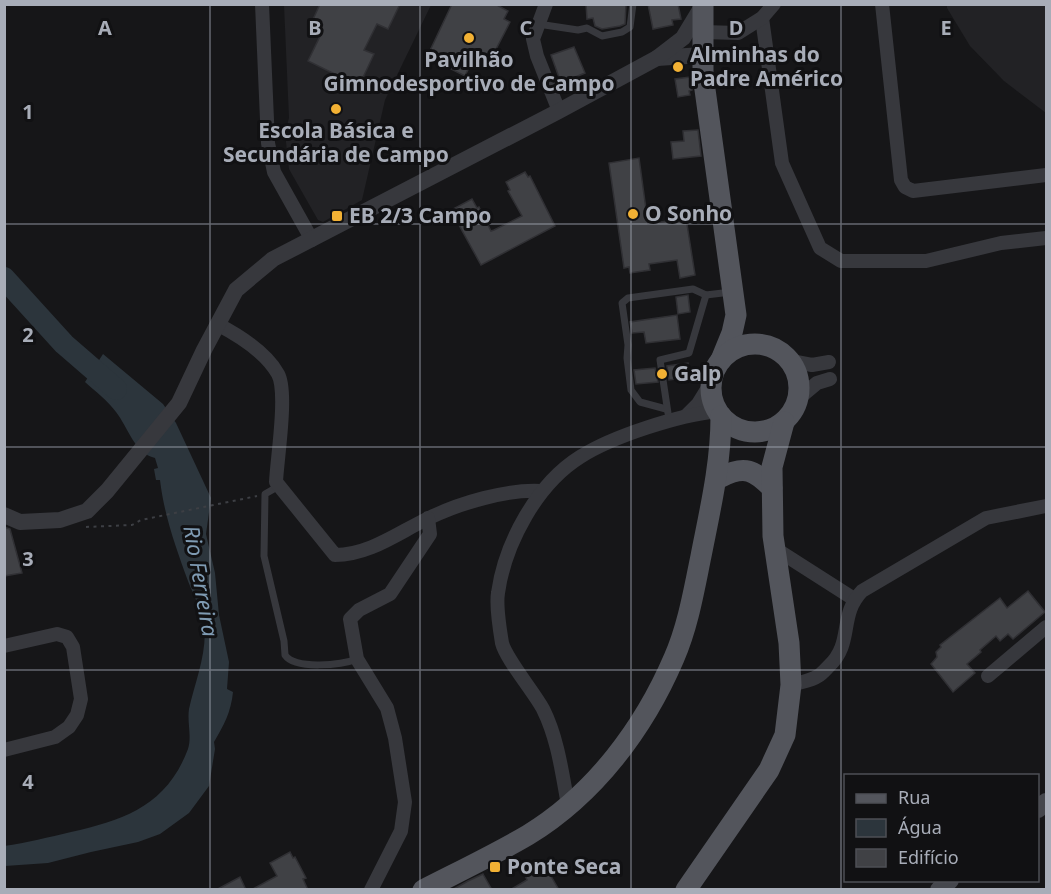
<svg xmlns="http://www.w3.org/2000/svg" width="1051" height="894" font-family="'Noto Sans',sans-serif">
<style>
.built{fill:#222225}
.water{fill:#2c353c}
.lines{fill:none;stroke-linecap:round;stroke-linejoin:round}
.river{stroke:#2c353c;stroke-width:22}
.building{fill:#404145;stroke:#303034;stroke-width:1.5}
.path{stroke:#3d3f44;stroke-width:2;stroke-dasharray:3 4.5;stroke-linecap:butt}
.service{stroke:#37383d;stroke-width:7}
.minor{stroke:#37383d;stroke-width:14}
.tertiary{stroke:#37383d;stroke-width:16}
.secondary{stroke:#45474d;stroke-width:18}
.primary{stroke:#53555c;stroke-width:21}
.grid{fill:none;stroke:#a8adb8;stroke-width:1.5;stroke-opacity:0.55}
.poi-dot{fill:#f2b134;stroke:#111113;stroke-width:2}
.labels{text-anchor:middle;stroke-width:6;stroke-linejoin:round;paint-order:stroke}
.poi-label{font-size:21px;font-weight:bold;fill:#a8adb8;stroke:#111113;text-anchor:start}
.water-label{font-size:22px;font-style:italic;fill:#7f9bb3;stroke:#111113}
.grid-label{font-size:20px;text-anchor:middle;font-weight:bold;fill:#a8adb8;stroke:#111113;stroke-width:6;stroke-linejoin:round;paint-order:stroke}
</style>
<rect width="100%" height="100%" fill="#161618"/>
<!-- built -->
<g class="built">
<path d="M 284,5 L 431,5 L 385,100 L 362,200 L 323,222 L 318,220 L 289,169 L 285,133 L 289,118 Z"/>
<path d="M 947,5 L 1046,5 L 1046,113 L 1004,81 L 970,46 L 947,8 Z"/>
</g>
<!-- water -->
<path class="water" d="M 103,354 L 163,404 L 176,423 L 211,498 L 206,534 L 215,573 L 219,615 L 229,662 L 227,689 L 233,692 C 231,712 224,725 214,742 L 215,749 L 209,786 L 189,813 L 160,834 L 138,842 L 91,852 L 48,863 L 5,866 L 4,846 C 27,843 49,837 71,832 C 125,820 167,805 188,749 C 192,737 187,722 189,709 C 195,682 208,651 204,623 C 201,609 193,594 188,581 C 176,548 164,515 160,480 L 156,480 L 154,469 L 158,468 L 155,458 C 134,453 128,427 116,412 C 108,401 95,391 85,382 Z"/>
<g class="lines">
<!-- river -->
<path class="river" d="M 4,278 L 64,344 L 116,389"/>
</g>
<!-- building -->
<g class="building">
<path d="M 320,4 L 400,4 L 388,29 L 377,24 L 364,50 L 374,54 L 359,86 L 308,61 L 323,30 L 311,24 Z"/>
<path d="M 452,4 L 495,4 L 508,11 L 504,19 L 510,22 L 492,57 L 487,54 L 482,64 L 473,59 L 465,76 L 427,57 Z"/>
<path d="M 586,4 L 626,4 L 625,24 L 620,26 L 602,29 L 595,26 L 593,18 L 587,19 Z"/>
<path d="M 648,4 L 678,4 L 681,19 L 672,20 L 673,25 L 653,29 Z"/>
<path d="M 574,47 L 585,73 L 561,83 L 551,55 Z"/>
<path d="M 690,77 L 692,90 L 689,91 L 690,95 L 678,97 L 675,79 Z"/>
<path d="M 698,130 L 701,156 L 673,159 L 671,142 L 684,141 L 683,131 Z"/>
<path d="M 639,158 L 648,224 L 686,218 L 695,275 L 680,278 L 677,260 L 649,264 L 650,270 L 630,273 L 629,267 L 624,268 L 609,163 Z"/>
<path d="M 525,172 L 528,177 L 530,176 L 555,226 L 481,265 L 454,216 L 455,214 L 453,209 L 472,199 L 477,208 L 479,207 L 491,231 L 494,230 L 522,216 L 508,191 L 510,190 L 506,182 Z"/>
<path d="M 688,295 L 690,312 L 678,314 L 676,297 Z"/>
<path d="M 677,315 L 680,339 L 646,343 L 644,332 L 632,333 L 630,322 Z"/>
<path d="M 688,363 L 690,377 L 669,380 L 667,366 Z"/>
<path d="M 655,368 L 658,382 L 636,384 L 634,370 Z"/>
<path d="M 4,527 L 10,529 L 22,573 L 4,576 Z"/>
<path d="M 1028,591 L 1045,612 L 1013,639 L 1008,634 L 1000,641 L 996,636 L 980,650 L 981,652 L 967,664 L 975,673 L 953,692 L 931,664 L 937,657 L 936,652 L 941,647 L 940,645 L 1000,598 L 1007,608 Z"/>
<path d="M 290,852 L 293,858 L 295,857 L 306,878 L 303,879 L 308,890 L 251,890 L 277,876 L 270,863 Z"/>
<path d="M 544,864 L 559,890 L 510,890 L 527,880 L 525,875 Z"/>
<path d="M 483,874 L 492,890 L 452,890 L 468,881 Z"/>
<path d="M 240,877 L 246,890 L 216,890 Z"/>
</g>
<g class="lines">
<!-- path -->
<path class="path" d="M 86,527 L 132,525 L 141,520 L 257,496"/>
<!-- service -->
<g class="service">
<path d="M 538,24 L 578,30 L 587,28 L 602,36 L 622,32 L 630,27 L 633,4"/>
<path d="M 666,409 L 640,402 L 631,390 L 627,358 L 628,345 L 622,303 L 628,298 L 693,289 L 706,295"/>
<path d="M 668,413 L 660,360 L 689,353 L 706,295 L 731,292"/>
<path d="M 279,486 L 265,494 L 264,556 L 284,641 L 285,655 C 295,670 342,665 357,659"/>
</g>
<!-- minor -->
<g class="minor">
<path d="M 262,4 L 268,143 L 274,172 L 312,240"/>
<path d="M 546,4 L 533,39 L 537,56 L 559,111"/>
<path d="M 882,4 L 901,180 L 905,187 L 913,191 L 1046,175"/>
<path d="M 762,18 L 782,163 L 820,248 L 841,261 L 926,261 L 1001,243 L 1046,238"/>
<path d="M 703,32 L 738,33 L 762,18 L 774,4"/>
<path d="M 217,324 C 240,336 266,352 278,374 C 288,392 277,459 276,482 L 335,555 C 370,555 399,532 429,518 C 460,503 507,489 541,491"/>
<path d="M 791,361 L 812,365 L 829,362"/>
<path d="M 799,398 L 817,383 L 830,379"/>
<path d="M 686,416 L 698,404 L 711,383"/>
<path d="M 775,551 L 782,553 L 854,599"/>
<path d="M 4,646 L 57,634 L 67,637 L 73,647 L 81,699 L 77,715 L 69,727 L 55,737 L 4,750"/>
<path d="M 988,676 L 1046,627"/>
<path d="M 791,685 C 800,682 811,681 818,676 C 822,674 826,669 829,666 C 854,642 838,616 862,591 L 986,518 L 1046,506"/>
<path d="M 568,805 C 562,773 558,739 543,709 C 534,692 506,659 502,643 C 500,631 496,605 498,593 C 505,543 537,484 580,457 C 613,436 679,415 718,411"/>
<path d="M 371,890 L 401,831 L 405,802 L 395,738 L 387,708 L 357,659 L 350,619 L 359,610 L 390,594 L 430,534 L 428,518"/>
</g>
<!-- tertiary -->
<g class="tertiary">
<path d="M 657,58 L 702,55"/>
<path d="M 4,515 L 20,522 L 60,520 L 87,511 L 107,491 L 179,403 L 204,350 L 236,290 L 273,259 L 559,111 L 657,58 L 683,38 L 703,5"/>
</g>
<!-- secondary -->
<g class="secondary">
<path d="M 1038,809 L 1046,802"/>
<path d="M 939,890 L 950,880"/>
</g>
<!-- primary -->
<g class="primary">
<path d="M 703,4 L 703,75 L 736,315 L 732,333 L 721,360"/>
<circle cx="755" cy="388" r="44"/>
<path d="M 721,477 C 745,465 754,470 772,488"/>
<path d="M 423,890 C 458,872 494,855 528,835 C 595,794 644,728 674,658 C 688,626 694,590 701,556 C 710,510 721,464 721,416"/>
<path d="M 686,890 L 769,770 L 785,735 L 791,685 L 789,643 L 773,536 L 772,467 L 784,422"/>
</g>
</g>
<!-- grid -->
<path class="grid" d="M 210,4 L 210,890M 420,4 L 420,890M 631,4 L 631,890M 841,4 L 841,890M 4,224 L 1046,224M 4,447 L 1046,447M 4,670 L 1046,670"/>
<!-- markers -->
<g class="poi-dot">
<circle cx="469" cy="38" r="6"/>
<circle cx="678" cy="67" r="6"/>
<circle cx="336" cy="109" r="6"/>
<circle cx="633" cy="214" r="6"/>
<rect x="331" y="210" width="12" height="12" rx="3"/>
<circle cx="662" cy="374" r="6"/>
<rect x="489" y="861" width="12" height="12" rx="3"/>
</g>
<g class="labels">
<!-- poi labels -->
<g class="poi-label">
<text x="690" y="62">Alminhas do<tspan x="690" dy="24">Padre Américo</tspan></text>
<text x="469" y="67" text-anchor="middle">Pavilhão<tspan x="469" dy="24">Gimnodesportivo de Campo</tspan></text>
<text x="336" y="138" text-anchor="middle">Escola Básica e<tspan x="336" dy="24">Secundária de Campo</tspan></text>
<text x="645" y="221">O Sonho</text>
<text x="349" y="223">EB 2/3 Campo</text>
<text x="674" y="381">Galp</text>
<text x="507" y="874">Ponte Seca</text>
</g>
<!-- water labels -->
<g class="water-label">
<text transform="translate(201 581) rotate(80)" y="8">Rio Ferreira</text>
</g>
</g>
<g class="grid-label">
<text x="105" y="35">A</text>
<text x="315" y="35">B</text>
<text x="526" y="35">C</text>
<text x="736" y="35">D</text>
<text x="946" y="35">E</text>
<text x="28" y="119">1</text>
<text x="28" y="342">2</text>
<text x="28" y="566">3</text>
<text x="28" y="789">4</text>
</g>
<!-- border -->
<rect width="1051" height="894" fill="none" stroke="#a8adb8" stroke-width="12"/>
<!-- legend -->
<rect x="844" y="774" width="195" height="108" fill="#111113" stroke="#4d4f55" stroke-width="1.5"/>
<rect x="856" y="794" width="30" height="9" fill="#53555c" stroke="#4d4f55" stroke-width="1.5"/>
<text x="898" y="804" font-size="18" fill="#a8adb8">Rua</text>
<rect x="856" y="819" width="30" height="18" fill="#2c353c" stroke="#4d4f55" stroke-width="1.5"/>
<text x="898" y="834" font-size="18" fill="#a8adb8">Água</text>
<rect x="856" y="849" width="30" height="18" fill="#404145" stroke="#4d4f55" stroke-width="1.5"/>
<text x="898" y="864" font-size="18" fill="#a8adb8">Edifício</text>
</svg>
